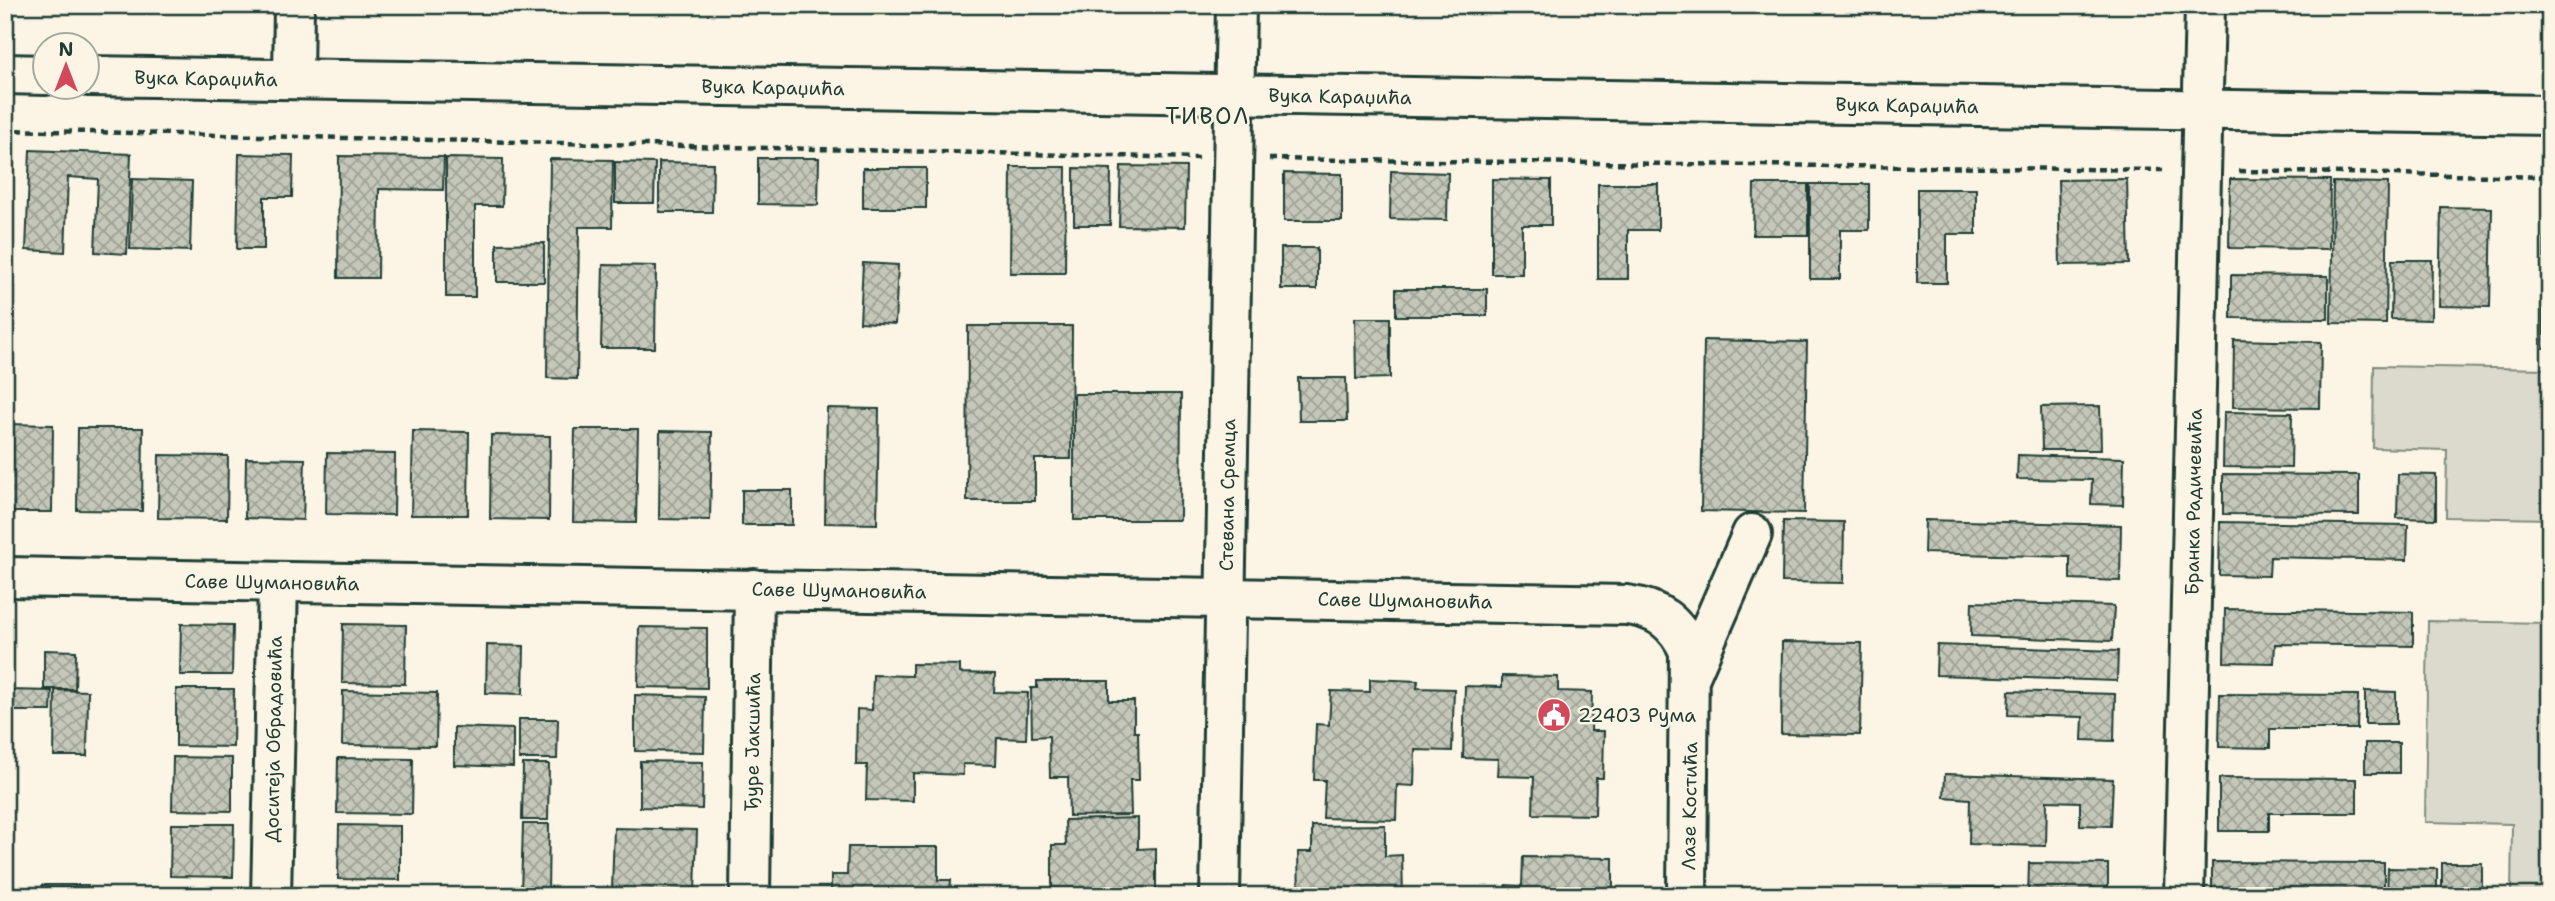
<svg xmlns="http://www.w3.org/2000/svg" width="2555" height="901" font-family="'Shantell Sans',sans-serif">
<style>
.green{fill:#dcdacc;stroke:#7e8c80;stroke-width:2}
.building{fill:url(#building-cross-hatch);stroke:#1f3d34;stroke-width:2}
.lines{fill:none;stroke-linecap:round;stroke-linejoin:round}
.street-casing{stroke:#1f3d34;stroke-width:44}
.secondary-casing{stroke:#1f3d34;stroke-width:44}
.path{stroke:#1f3d34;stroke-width:4.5;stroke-dasharray:7 5;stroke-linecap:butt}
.street{stroke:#fcf5e5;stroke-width:38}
.secondary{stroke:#fcf5e5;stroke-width:38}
.labels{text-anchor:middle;stroke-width:5;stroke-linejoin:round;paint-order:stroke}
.street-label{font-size:19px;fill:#1f3d34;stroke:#fcf5e5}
.poi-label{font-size:19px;fill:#1f3d34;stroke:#fcf5e5;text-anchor:start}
.quarter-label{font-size:23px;letter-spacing:2px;fill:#1f3d34;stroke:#fcf5e5}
</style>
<defs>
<pattern id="building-cross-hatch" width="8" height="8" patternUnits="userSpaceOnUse" patternTransform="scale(1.75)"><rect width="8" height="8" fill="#c5c7b9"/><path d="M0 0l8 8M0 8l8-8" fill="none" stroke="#9fa397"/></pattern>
</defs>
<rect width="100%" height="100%" fill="#fcf5e5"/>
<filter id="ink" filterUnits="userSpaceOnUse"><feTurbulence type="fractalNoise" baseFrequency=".0143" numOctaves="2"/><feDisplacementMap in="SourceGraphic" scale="14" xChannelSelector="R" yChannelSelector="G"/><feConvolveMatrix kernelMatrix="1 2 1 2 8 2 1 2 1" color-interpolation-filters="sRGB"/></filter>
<g filter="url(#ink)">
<!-- green -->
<g class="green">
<path d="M 2374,366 L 2550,369 L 2550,519 L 2446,517 L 2447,450 L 2373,448 Z"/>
<path d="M 2428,621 L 2550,623 L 2550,896 L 2511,896 L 2512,824 L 2425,822 Z"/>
</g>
<!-- building -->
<g class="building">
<path d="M 30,150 L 131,154 L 127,254 L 95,252 L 98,179 L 68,177 L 65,252 L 26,250 Z"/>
<path d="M 239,154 L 293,155 L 292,197 L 264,197 L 264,249 L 237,249 Z"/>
<path d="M 339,156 L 444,157 L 443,190 L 379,189 L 378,278 L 338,278 Z"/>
<path d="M 446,158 L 503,159 L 502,206 L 475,206 L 475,297 L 446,297 Z"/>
<path d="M 758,158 L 819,158 L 818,205 L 758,204 Z"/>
<path d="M 550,159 L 613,160 L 612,227 L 579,227 L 577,379 L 547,378 Z"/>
<path d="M 615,162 L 655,163 L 654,203 L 615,203 Z"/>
<path d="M 659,162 L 713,163 L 712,212 L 659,212 Z"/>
<path d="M 1121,166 L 1186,167 L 1185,227 L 1119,226 Z"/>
<path d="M 1011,167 L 1066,167 L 1065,273 L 1010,273 Z"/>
<rect x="863" y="168" width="63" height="40"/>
<path d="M 1074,168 L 1111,169 L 1110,225 L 1074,225 Z"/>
<path d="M 1391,171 L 1448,173 L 1447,220 L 1390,219 Z"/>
<path d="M 1284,173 L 1342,174 L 1342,221 L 1284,221 Z"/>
<path d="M 132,179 L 192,181 L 190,251 L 130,249 Z"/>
<path d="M 1492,179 L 1551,180 L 1551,225 L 1522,225 L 1522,274 L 1492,274 Z"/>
<path d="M 2127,179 L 2129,264 L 2060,265 L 2058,180 Z"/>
<path d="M 2230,179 L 2330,180 L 2329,249 L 2229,248 Z"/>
<path d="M 2333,182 L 2388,183 L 2386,324 L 2331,323 Z"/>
<path d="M 1598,184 L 1658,184 L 1658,230 L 1628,230 L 1628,279 L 1598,279 Z"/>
<path d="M 1754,184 L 1808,184 L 1808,235 L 1753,235 Z"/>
<path d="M 1810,184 L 1869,184 L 1869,230 L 1840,230 L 1840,279 L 1810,279 Z"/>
<path d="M 1917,189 L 1976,189 L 1976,234 L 1947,234 L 1947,283 L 1917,283 Z"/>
<path d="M 2545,189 L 2550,189 L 2550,283 L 2544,283 Z"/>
<path d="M 2441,207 L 2492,208 L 2490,307 L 2439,306 Z"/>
<path d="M 544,243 L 544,282 L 497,282 L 497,244 Z"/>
<rect x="1281" y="248" width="36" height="41"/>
<path d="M 2392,260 L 2432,260 L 2431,320 L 2391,319 Z"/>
<path d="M 863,263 L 898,265 L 895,324 L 860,322 Z"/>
<path d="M 603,265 L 656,266 L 655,348 L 601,348 Z"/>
<path d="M 2231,275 L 2328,276 L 2328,319 L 2231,318 Z"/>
<rect x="1396" y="289" width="91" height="27"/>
<rect x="2543" y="299" width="7" height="49"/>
<path d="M 1355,318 L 1390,318 L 1390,378 L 1356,379 Z"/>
<path d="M 968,326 L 1072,326 L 1071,459 L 1035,459 L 1035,501 L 967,501 Z"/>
<path d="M 1704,340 L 1807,342 L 1804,513 L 1701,511 Z"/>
<path d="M 2234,340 L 2321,342 L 2320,408 L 2233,407 Z"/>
<path d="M 1298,378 L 1346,378 L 1347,421 L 1299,421 Z"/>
<path d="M 1074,394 L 1181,394 L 1180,520 L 1074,520 Z"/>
<path d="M 2100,406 L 2101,450 L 2042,450 L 2041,407 Z"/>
<path d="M 827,408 L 879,409 L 877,524 L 825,523 Z"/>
<path d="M 2224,412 L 2292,413 L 2291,468 L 2223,467 Z"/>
<path d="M 5,424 L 53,425 L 52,512 L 5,512 Z"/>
<path d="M 78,428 L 143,428 L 142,511 L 77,510 Z"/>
<path d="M 575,429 L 638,429 L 636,523 L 573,522 Z"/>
<path d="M 413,431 L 469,432 L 468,515 L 411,515 Z"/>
<path d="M 660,431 L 712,432 L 710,520 L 659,519 Z"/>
<path d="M 491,435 L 550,436 L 549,520 L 490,519 Z"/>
<path d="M 327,453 L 395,454 L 394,515 L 326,514 Z"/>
<path d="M 159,455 L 228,456 L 227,519 L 158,518 Z"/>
<path d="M 2018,455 L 2124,458 L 2123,505 L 2091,504 L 2092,480 L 2017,479 Z"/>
<path d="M 246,458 L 305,459 L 303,520 L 245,518 Z"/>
<path d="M 2223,474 L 2359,475 L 2359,515 L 2223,514 Z"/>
<path d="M 2398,474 L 2436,475 L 2436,519 L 2397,518 Z"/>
<rect x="742" y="490" width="50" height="35"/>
<path d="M 1925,520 L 2121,525 L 2120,581 L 2070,579 L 2070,557 L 1924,553 Z"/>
<path d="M 1783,521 L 1844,522 L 1843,583 L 1782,582 Z"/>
<path d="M 2220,522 L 2408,525 L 2407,560 L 2270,557 L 2269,576 L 2219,575 Z"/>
<path d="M 1972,602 L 2114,606 L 2112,641 L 1971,636 Z"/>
<path d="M 2225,609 L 2413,612 L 2413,646 L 2275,644 L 2274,663 L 2224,662 Z"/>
<path d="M 181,624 L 233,625 L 232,675 L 180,675 Z"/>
<path d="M 343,624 L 406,625 L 405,684 L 342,683 Z"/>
<path d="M 639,627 L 707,628 L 707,688 L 638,687 Z"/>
<path d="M 1782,642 L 1862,643 L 1860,735 L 1781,734 Z"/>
<path d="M 487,645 L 524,646 L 523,694 L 486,693 Z"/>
<path d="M 1937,645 L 2118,651 L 2117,681 L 1936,675 Z"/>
<path d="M 44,650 L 76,651 L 75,689 L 44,689 Z"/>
<path d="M 912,664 L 960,665 L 960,673 L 995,674 L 994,692 L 1028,693 L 1026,739 L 997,738 L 996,765 L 963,764 L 963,775 L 913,773 L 913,801 L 866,800 L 867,765 L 856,765 L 857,709 L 872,710 L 873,675 L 912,676 Z"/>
<path d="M 1502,676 L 1558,677 L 1558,691 L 1592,692 L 1591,731 L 1604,731 L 1603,778 L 1596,778 L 1595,815 L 1533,814 L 1534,777 L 1497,776 L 1498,759 L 1463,758 L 1465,686 L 1502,687 Z"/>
<path d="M 1370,679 L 1418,681 L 1417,688 L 1454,689 L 1452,751 L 1415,750 L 1414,786 L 1397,785 L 1396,820 L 1323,818 L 1325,780 L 1314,780 L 1316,724 L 1329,725 L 1331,691 L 1370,692 Z"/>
<path d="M 1037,681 L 1109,681 L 1109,701 L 1134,701 L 1134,732 L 1138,732 L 1139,780 L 1130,780 L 1131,815 L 1069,816 L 1068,777 L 1050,777 L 1049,736 L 1032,737 L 1031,688 L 1037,688 Z"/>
<path d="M 176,689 L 234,689 L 233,747 L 176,746 Z"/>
<path d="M 10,690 L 52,691 L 51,711 L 10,711 Z"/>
<path d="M 55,690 L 88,691 L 87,756 L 54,756 Z"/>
<path d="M 343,691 L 437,693 L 436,746 L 342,745 Z"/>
<path d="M 2009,691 L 2115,694 L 2114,741 L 2082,740 L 2083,717 L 2008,715 Z"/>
<path d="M 2365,691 L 2396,692 L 2396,724 L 2365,724 Z"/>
<path d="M 2220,694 L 2358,695 L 2357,729 L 2270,729 L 2270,748 L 2219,747 Z"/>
<path d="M 635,695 L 705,697 L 704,752 L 635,751 Z"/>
<path d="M 519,719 L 558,719 L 557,759 L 519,759 Z"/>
<path d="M 454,727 L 513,729 L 513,767 L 454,765 Z"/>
<rect x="2365" y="743" width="34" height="30"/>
<path d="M 173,757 L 232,758 L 232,811 L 172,810 Z"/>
<path d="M 338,758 L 413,759 L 412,814 L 337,813 Z"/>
<path d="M 640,761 L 703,762 L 702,809 L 640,807 Z"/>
<path d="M 523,764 L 549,764 L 548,820 L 522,820 Z"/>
<path d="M 1945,774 L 2113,779 L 2111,826 L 2080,825 L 2080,802 L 2047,801 L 2046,846 L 1969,844 L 1970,799 L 1944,797 Z"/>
<path d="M 2219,778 L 2357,779 L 2357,813 L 2269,813 L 2269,831 L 2219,831 Z"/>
<path d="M 1138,818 L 1138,849 L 1156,848 L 1156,896 L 1052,896 L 1052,845 L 1066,845 L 1065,820 Z"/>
<path d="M 171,824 L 234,824 L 233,877 L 170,876 Z"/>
<path d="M 523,824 L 549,824 L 548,894 L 521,893 Z"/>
<path d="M 339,825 L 400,826 L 400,880 L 338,879 Z"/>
<path d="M 1385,825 L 1385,856 L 1402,855 L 1403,896 L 1299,896 L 1298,852 L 1312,852 L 1312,826 Z"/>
<path d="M 614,828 L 697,830 L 695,893 L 612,891 Z"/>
<path d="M 5,833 L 10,833 L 9,896 L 5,896 Z"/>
<path d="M 848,847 L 938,847 L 938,880 L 951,880 L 950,896 L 831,896 L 831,875 L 847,875 Z"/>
<path d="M 1523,857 L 1613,858 L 1613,891 L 1626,891 L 1626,896 L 1506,896 L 1506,885 L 1522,886 Z"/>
<path d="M 2212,862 L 2384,863 L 2384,896 L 2212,896 Z"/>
<path d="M 2029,863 L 2108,864 L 2108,896 L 2028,896 Z"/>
<rect x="2442" y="863" width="40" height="30"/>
<path d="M 2388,868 L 2437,869 L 2437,896 L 2387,896 Z"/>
<path d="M 42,885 L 88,885 L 87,896 L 42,896 Z"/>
<rect x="1965" y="887" width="37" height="9"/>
<path d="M 167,888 L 233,889 L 233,896 L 167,896 Z"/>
<path d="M 336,892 L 429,893 L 429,896 L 336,896 Z"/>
</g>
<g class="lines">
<!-- street casing -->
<g class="street-casing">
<g id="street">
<path d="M 293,79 L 294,5"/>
<path d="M 5,577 L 1627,605 C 1658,609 1676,622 1689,651 L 1687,896"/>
<path d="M 1691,674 L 1752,534"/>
<path d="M 271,896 L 278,582"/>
<path d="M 750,896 L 754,589"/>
<path d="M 1220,896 L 1236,5"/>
<path d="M 2184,896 L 2205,5"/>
</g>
</g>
<!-- secondary casing -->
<g class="secondary-casing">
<g id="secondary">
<path d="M 5,74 L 46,75"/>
<path d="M 88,76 L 2550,115"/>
</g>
</g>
<!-- path -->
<g class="path">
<path d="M 5,130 L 1198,158"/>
<path d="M 1269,159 L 2163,170"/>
<path d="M 2239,171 L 2550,177"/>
</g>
<!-- street -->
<use href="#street" class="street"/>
<!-- secondary -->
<use href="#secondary" class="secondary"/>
</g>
</g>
<!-- icons -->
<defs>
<g id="civic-disc" transform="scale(1.75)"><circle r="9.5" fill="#d1495b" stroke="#fcf5e5"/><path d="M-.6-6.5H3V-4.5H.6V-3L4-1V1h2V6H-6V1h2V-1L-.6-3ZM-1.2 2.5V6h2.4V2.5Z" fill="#fff"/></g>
</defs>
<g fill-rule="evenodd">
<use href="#civic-disc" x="1554" y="715"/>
</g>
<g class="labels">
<!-- street labels -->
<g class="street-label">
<text transform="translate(206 78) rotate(1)" y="7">Вука Караџића</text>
<text transform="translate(773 87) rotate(1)" y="7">Вука Караџића</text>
<text transform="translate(1340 96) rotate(1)" y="7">Вука Караџића</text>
<text transform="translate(1907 105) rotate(1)" y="7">Вука Караџића</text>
<text transform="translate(1227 495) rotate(-89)" y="7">Стевана Сремца</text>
<text transform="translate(2193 502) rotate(-89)" y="7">Бранка Радичевића</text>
<text transform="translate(272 582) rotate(1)" y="7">Саве Шумановића</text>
<text transform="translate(839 590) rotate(1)" y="7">Саве Шумановића</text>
<text transform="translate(1405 600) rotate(1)" y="7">Саве Шумановића</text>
<text transform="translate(273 739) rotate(-89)" y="7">Доситеја Обрадовића</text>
<text transform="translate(752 742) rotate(-89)" y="7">Ђуре Јакшића</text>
<text transform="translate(1689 806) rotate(-89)" y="7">Лазе Костића</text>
</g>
<!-- poi labels -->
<g class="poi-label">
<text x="1578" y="722">22403 Рума</text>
</g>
<!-- quarter labels -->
<g class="quarter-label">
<text x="1208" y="124">ТИВОЛ</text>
</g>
</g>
<!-- margin -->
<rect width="2555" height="901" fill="none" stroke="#fcf5e5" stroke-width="28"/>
<rect x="14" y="14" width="2527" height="873" fill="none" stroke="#1f3d34" stroke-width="2.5" filter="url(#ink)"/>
<!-- north arrow -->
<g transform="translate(66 66)"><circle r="33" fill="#fcf5e5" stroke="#a4ab9e" stroke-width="2"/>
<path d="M0-5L12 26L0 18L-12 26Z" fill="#d1495b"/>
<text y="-10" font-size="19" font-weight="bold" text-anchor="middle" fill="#1f3d34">N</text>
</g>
</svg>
